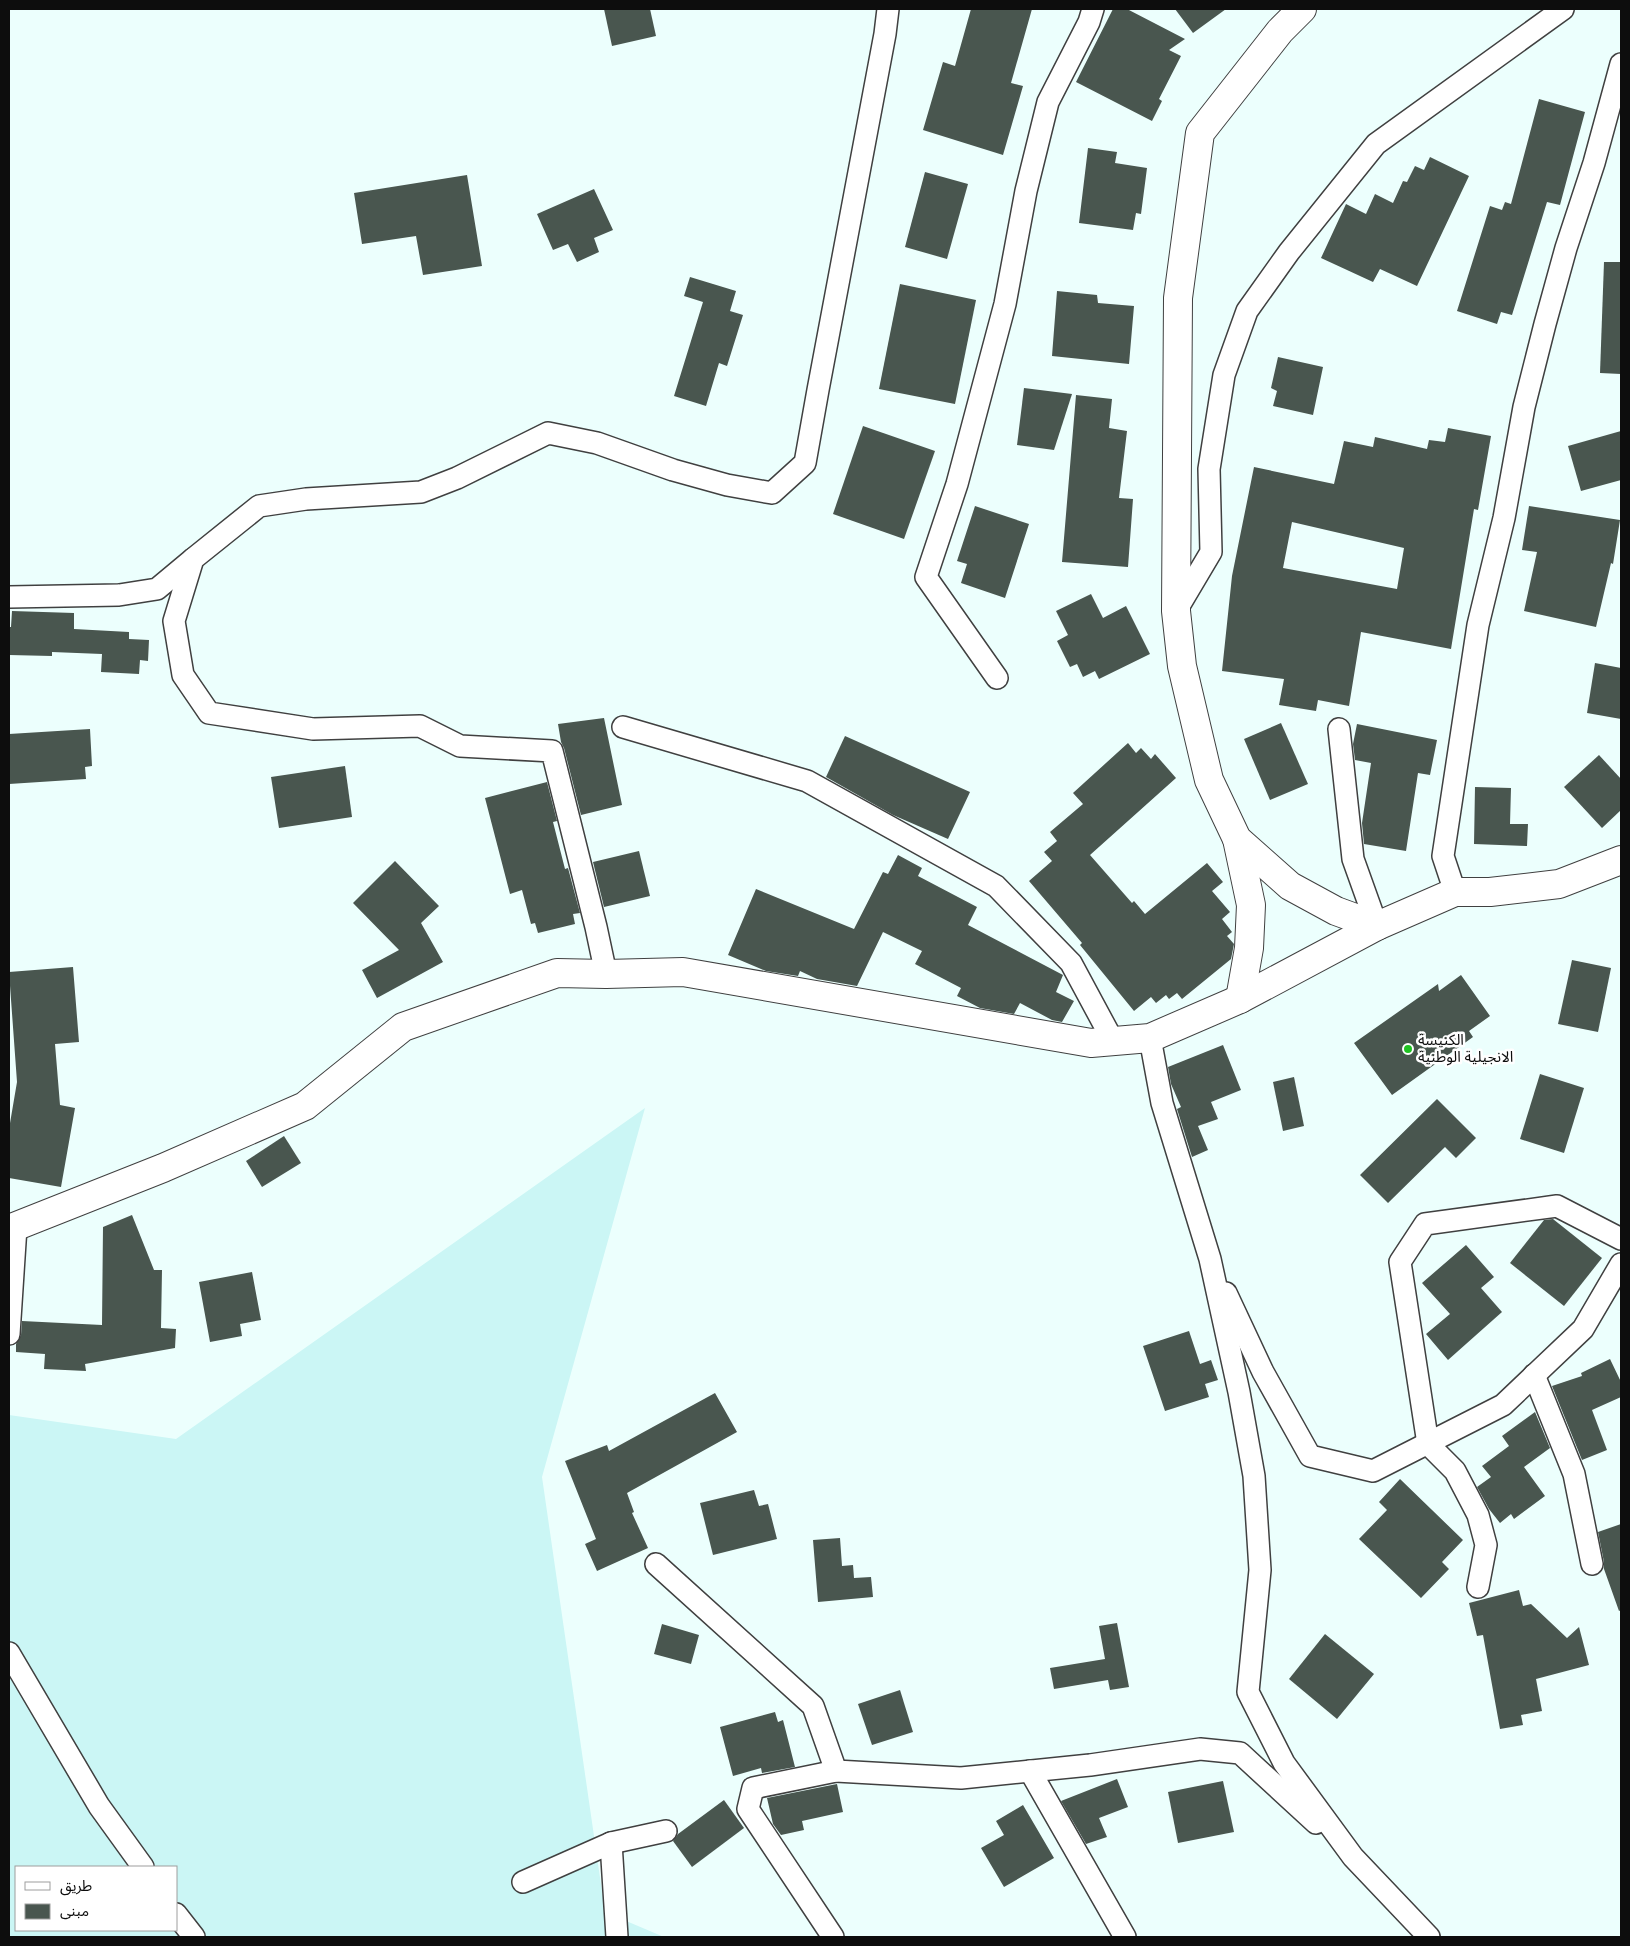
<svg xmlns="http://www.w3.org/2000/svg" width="1630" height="1946" font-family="'Roboto Serif','Noto Sans Arabic',serif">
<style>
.farmland{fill:#cbf6f5;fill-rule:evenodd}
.building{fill:#49564f;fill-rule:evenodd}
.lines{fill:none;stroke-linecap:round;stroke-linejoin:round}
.minor-casing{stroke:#404040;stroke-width:24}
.tertiary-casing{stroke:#404040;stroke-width:30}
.minor{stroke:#fff;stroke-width:21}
.tertiary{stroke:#fff;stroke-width:28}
.poi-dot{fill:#20c223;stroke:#fff;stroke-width:2}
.labels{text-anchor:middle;stroke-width:5;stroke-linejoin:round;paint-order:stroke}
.poi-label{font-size:15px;fill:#0d0d0d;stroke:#fff;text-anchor:start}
</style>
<rect width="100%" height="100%" fill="#ecfffd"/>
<!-- farmland -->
<path class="farmland" d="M 645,1108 L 542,1477 L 605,1912 L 664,1937 L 9,1937 L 9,1415 L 176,1439 ZM 16,1867 L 176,1867 L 176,1930 L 16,1930 Z"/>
<!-- building -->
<g class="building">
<path d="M 604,9 L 650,9 L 656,36 L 612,46 Z"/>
<path d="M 971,9 L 1032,9 L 1011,83 L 1023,86 L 1003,155 L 923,130 L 943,62 L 955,66 Z"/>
<path d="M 1113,9 L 1127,9 L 1185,39 L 1169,50 L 1181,56 L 1159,99 L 1162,101 L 1152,121 L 1076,82 Z"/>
<path d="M 1175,9 L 1226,9 L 1193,33 Z"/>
<path d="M 1539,99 L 1585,112 L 1560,205 L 1547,202 L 1512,315 L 1501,312 L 1497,324 L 1457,311 L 1490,206 L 1502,210 L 1505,202 L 1511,204 Z"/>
<path d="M 1088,148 L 1117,152 L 1115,163 L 1147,168 L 1141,214 L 1136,213 L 1133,230 L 1079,223 Z"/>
<path d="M 1430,157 L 1469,176 L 1417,286 L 1380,269 L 1373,282 L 1321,258 L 1346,204 L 1366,214 L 1375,194 L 1393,203 L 1403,181 L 1407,182 L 1415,166 L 1424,170 Z"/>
<path d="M 925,172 L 968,184 L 947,259 L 905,247 Z"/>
<path d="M 467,175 L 482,266 L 423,275 L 416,236 L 362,244 L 354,193 Z"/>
<path d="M 594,189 L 613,230 L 594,238 L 599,252 L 577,262 L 568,244 L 553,250 L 537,214 Z"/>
<path d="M 1604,262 L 1621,262 L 1621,374 L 1600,373 Z"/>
<path d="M 690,277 L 736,291 L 730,311 L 743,315 L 727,366 L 719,363 L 706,406 L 674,396 L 703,302 L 684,296 Z"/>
<path d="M 900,284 L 976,300 L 955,404 L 879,389 Z"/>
<path d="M 1057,291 L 1097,295 L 1098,303 L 1134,306 L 1129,364 L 1052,356 Z"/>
<path d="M 1278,357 L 1323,367 L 1313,415 L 1273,406 L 1277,391 L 1271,388 Z"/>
<path d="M 1024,388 L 1072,394 L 1054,450 L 1017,445 Z"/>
<path d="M 1076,395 L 1112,399 L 1109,428 L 1127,431 L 1119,498 L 1133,499 L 1128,567 L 1062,562 Z"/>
<path d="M 863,426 L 935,451 L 904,539 L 833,514 Z"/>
<path d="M 1448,428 L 1491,436 L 1478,510 L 1474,509 L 1451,649 L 1361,632 L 1349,706 L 1318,700 L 1316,711 L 1279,705 L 1284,679 L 1222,671 L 1232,576 L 1254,467 L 1334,484 L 1344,441 L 1373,447 L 1375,437 L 1427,449 L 1429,440 L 1445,442 ZM 1292,522 L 1404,548 L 1397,589 L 1283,568 Z"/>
<path d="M 1621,431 L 1621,480 L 1581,491 L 1568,446 Z"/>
<path d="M 975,506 L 1029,524 L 1005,598 L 961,583 L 967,564 L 957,561 Z"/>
<path d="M 1529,506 L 1620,520 L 1613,564 L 1611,563 L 1596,627 L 1524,611 L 1537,552 L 1522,550 Z"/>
<path d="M 1091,594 L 1103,618 L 1126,606 L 1150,654 L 1099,679 L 1095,671 L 1083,677 L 1077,664 L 1070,667 L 1057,641 L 1068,635 L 1056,611 Z"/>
<path d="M 12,611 L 74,613 L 74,629 L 129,632 L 129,639 L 149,640 L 148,661 L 140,660 L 139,674 L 101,672 L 102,654 L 52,652 L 52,656 L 9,655 L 9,627 L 11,627 Z"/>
<path d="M 1595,663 L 1621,668 L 1621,719 L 1587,713 Z"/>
<path d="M 604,718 L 622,805 L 581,815 L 564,748 L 561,742 L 558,724 Z"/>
<path d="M 1281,723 L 1308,784 L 1270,800 L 1244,739 Z"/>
<path d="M 1357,724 L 1437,740 L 1430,775 L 1418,773 L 1406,851 L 1364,844 L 1362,823 L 1371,763 L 1355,760 L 1353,744 Z"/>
<path d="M 90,729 L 92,766 L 85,767 L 86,779 L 9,784 L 9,734 Z"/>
<path d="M 845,736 L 970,792 L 948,839 L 893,815 L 826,777 Z"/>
<path d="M 1128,743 L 1136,753 L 1141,748 L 1151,759 L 1155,754 L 1176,778 L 1090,855 L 1132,903 L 1134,901 L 1145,914 L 1207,863 L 1223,882 L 1212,891 L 1230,912 L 1222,919 L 1232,932 L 1227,936 L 1234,944 L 1231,959 L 1182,999 L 1177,993 L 1169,999 L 1166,995 L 1156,1003 L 1151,997 L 1134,1011 L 1080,945 L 1082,943 L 1029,881 L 1052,861 L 1044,852 L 1057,841 L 1050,832 L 1083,804 L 1073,793 Z"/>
<path d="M 1599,755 L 1621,779 L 1621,810 L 1602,828 L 1564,787 Z"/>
<path d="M 345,766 L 352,817 L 279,828 L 271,777 Z"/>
<path d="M 547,782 L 557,821 L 553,822 L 565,869 L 568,868 L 580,913 L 573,914 L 575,924 L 538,933 L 535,923 L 531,924 L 522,890 L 510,894 L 485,798 Z"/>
<path d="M 1475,787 L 1511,788 L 1510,824 L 1528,824 L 1527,846 L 1474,844 Z"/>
<path d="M 639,851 L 650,896 L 604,907 L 593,862 Z"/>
<path d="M 898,855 L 922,868 L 918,876 L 977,907 L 968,925 L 1063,975 L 1056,992 L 1074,1001 L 1062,1022 L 1052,1020 L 1020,1003 L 1014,1014 L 980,1008 L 957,996 L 961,988 L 915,964 L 922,951 L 883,932 L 857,986 L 817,979 L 800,971 L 798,976 L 766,971 L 728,955 L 756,889 L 854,929 L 883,872 L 888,874 Z"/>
<path d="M 395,861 L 439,906 L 421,923 L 443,962 L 377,998 L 362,970 L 399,950 L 353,903 Z"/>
<path d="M 1572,960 L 1611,968 L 1598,1032 L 1558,1024 Z"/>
<path d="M 73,967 L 79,1042 L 55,1044 L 60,1105 L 75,1108 L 61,1187 L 9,1178 L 9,1129 L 17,1082 L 9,972 Z"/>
<path d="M 1461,975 L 1490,1016 L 1469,1031 L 1473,1037 L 1392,1095 L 1354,1043 L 1438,984 L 1439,991 Z"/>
<path d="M 1223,1045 L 1241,1090 L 1211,1102 L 1218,1119 L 1198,1126 L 1208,1150 L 1192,1157 L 1177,1109 L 1181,1107 L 1171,1084 L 1168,1067 Z"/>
<path d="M 1540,1074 L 1584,1088 L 1564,1153 L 1520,1139 Z"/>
<path d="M 1294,1077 L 1304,1126 L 1283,1131 L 1273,1082 Z"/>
<path d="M 1437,1099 L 1476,1138 L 1456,1158 L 1445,1147 L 1388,1203 L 1360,1175 Z"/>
<path d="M 284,1136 L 301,1163 L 262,1187 L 246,1161 Z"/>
<path d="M 132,1215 L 154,1270 L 162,1270 L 161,1328 L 176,1329 L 175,1348 L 85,1364 L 86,1371 L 44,1369 L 45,1354 L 16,1352 L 16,1344 L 21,1335 L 22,1321 L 102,1325 L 103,1227 Z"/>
<path d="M 1553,1219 L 1602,1258 L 1564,1306 L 1510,1263 L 1544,1220 Z"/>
<path d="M 1466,1245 L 1494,1277 L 1481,1288 L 1502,1312 L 1448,1360 L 1426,1334 L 1450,1314 L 1422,1283 Z"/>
<path d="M 252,1272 L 261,1320 L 240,1324 L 242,1336 L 210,1342 L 199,1282 Z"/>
<path d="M 1189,1331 L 1200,1364 L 1211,1360 L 1218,1380 L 1205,1384 L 1209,1397 L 1165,1411 L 1143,1346 Z"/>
<path d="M 1610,1359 L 1621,1382 L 1621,1397 L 1592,1410 L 1607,1450 L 1582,1460 L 1552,1386 L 1582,1376 L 1581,1373 Z"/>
<path d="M 715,1393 L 737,1432 L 627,1493 L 634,1512 L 632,1513 L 648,1548 L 597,1571 L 585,1544 L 596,1539 L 565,1461 L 607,1445 L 609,1451 Z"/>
<path d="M 1535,1412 L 1550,1448 L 1524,1467 L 1545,1496 L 1514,1519 L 1511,1514 L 1500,1523 L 1489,1509 L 1477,1487 L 1491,1477 L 1482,1466 L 1509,1446 L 1502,1436 Z"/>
<path d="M 1400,1479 L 1463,1540 L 1442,1562 L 1449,1569 L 1421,1598 L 1359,1539 L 1387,1510 L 1379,1502 Z"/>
<path d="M 754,1490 L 759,1506 L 768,1504 L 777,1539 L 713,1555 L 700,1503 Z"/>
<path d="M 1621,1524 L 1621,1610 L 1619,1611 L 1604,1569 L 1604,1562 L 1598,1532 Z"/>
<path d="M 840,1538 L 842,1566 L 853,1565 L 854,1578 L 871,1577 L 873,1597 L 818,1602 L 813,1540 Z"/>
<path d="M 1519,1590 L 1523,1606 L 1531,1604 L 1567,1638 L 1579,1627 L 1589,1665 L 1536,1679 L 1542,1711 L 1521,1715 L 1523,1725 L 1500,1729 L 1483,1635 L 1477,1636 L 1469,1603 Z"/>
<path d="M 1117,1623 L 1129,1687 L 1110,1690 L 1108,1680 L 1054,1689 L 1050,1668 L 1105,1659 L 1099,1626 Z"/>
<path d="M 662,1624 L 699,1635 L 691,1664 L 654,1654 Z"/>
<path d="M 1325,1634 L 1374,1674 L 1337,1719 L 1289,1679 Z"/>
<path d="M 900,1690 L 913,1732 L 872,1745 L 858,1704 Z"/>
<path d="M 775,1712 L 778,1722 L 783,1720 L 795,1767 L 762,1773 L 761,1768 L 733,1776 L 720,1727 Z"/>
<path d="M 1117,1779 L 1128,1807 L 1099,1818 L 1107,1837 L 1086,1844 L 1061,1801 Z"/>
<path d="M 1223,1781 L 1234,1832 L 1178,1843 L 1168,1792 Z"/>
<path d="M 837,1784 L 843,1812 L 802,1821 L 804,1830 L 781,1835 L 773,1824 L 767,1798 Z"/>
<path d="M 724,1800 L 744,1828 L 692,1867 L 673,1841 L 678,1834 Z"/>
<path d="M 1023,1805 L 1054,1858 L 1004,1887 L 981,1848 L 1004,1835 L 996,1821 Z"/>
</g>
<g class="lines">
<!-- minor casing -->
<g class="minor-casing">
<g id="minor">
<path d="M 9,597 L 119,595 L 157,589 L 193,559"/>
<path d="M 1176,611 L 1211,552 L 1209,469 L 1224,375 L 1247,311 L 1289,252 L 1376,144 L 1563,9"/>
<path d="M 997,678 L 926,577 L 957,484 L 1005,304 L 1026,191 L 1048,102 L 1089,22 L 1093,9"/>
<path d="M 623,727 L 807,781 L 996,886 L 1071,963 L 1113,1041"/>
<path d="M 1339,729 L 1353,859 L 1377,926"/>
<path d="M 1455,892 L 1443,856 L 1478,625 L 1504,518 L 1524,407 L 1545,324 L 1566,248 L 1594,163 L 1621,64"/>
<path d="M 606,974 L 596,927 L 552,751 L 460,746 L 420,726 L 313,729 L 209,713 L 183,675 L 174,621 L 193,559 L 259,506 L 306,499 L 421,492 L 457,478 L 548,433 L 597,443 L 673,470 L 727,485 L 772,493 L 805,463 L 818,390 L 885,34 L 888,9"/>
<path d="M 1150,1038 L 1162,1103 L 1210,1259 L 1239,1392 L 1254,1476 L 1260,1570 L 1248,1692 L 1284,1763 L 1353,1857 L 1429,1937"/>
<path d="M 1226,1293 L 1263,1372 L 1310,1456 L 1373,1471 L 1503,1405 L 1583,1329 L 1621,1264"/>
<path d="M 9,1334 L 16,1227"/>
<path d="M 1534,1375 L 1574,1474 L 1592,1564"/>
<path d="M 656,1564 L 813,1706 L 836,1771 L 961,1778 L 1090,1765 L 1200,1749 L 1240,1753 L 1316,1823"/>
<path d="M 1478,1587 L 1486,1545 L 1478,1515 L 1455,1471 L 1428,1444 L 1400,1262 L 1425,1224 L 1557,1206 L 1621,1239"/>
<path d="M 9,1653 L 99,1806 L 143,1867"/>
<path d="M 1030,1771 L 1125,1937"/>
<path d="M 611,1843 L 666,1831"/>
<path d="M 523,1882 L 611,1843 L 617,1937"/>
<path d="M 176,1914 L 194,1937"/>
<path d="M 833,1937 L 748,1809 L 753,1788 L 836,1771"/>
</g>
</g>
<!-- tertiary casing -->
<g class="tertiary-casing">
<g id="tertiary">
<path d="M 1302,9 L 1280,31 L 1200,133 L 1178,298 L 1176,611 L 1182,666 L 1209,780 L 1237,839 L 1290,886 L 1336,911 L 1377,926"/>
<path d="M 1237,839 L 1251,905 L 1249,948 L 1240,999"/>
<path d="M 9,1229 L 163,1168 L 305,1106 L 403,1027 L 557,973 L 606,974 L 683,972 L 1091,1043 L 1150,1038 L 1240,999 L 1377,926 L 1455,892 L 1490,892 L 1559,884 L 1621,860"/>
</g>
</g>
<!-- minor -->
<use href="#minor" class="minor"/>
<!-- tertiary -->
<use href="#tertiary" class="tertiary"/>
</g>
<!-- markers -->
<circle class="poi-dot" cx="1408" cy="1049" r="5"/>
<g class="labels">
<!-- poi labels -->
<g class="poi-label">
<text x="1418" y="1045">الكنيسة<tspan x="1418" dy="17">الانجيلية الوطنية</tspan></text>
</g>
</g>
<!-- border -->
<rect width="1630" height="1946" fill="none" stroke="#0d0d0d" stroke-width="20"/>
<!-- legend -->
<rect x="15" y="1866" width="162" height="65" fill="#ffffff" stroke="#9e9e9e"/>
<rect x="25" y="1882" width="25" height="8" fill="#ffffff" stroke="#9e9e9e"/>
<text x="60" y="1891" font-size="15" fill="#0d0d0d">طريق</text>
<rect x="25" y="1904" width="25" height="15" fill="#49564f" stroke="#9e9e9e"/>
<text x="60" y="1916" font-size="15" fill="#0d0d0d">مبنى</text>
</svg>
